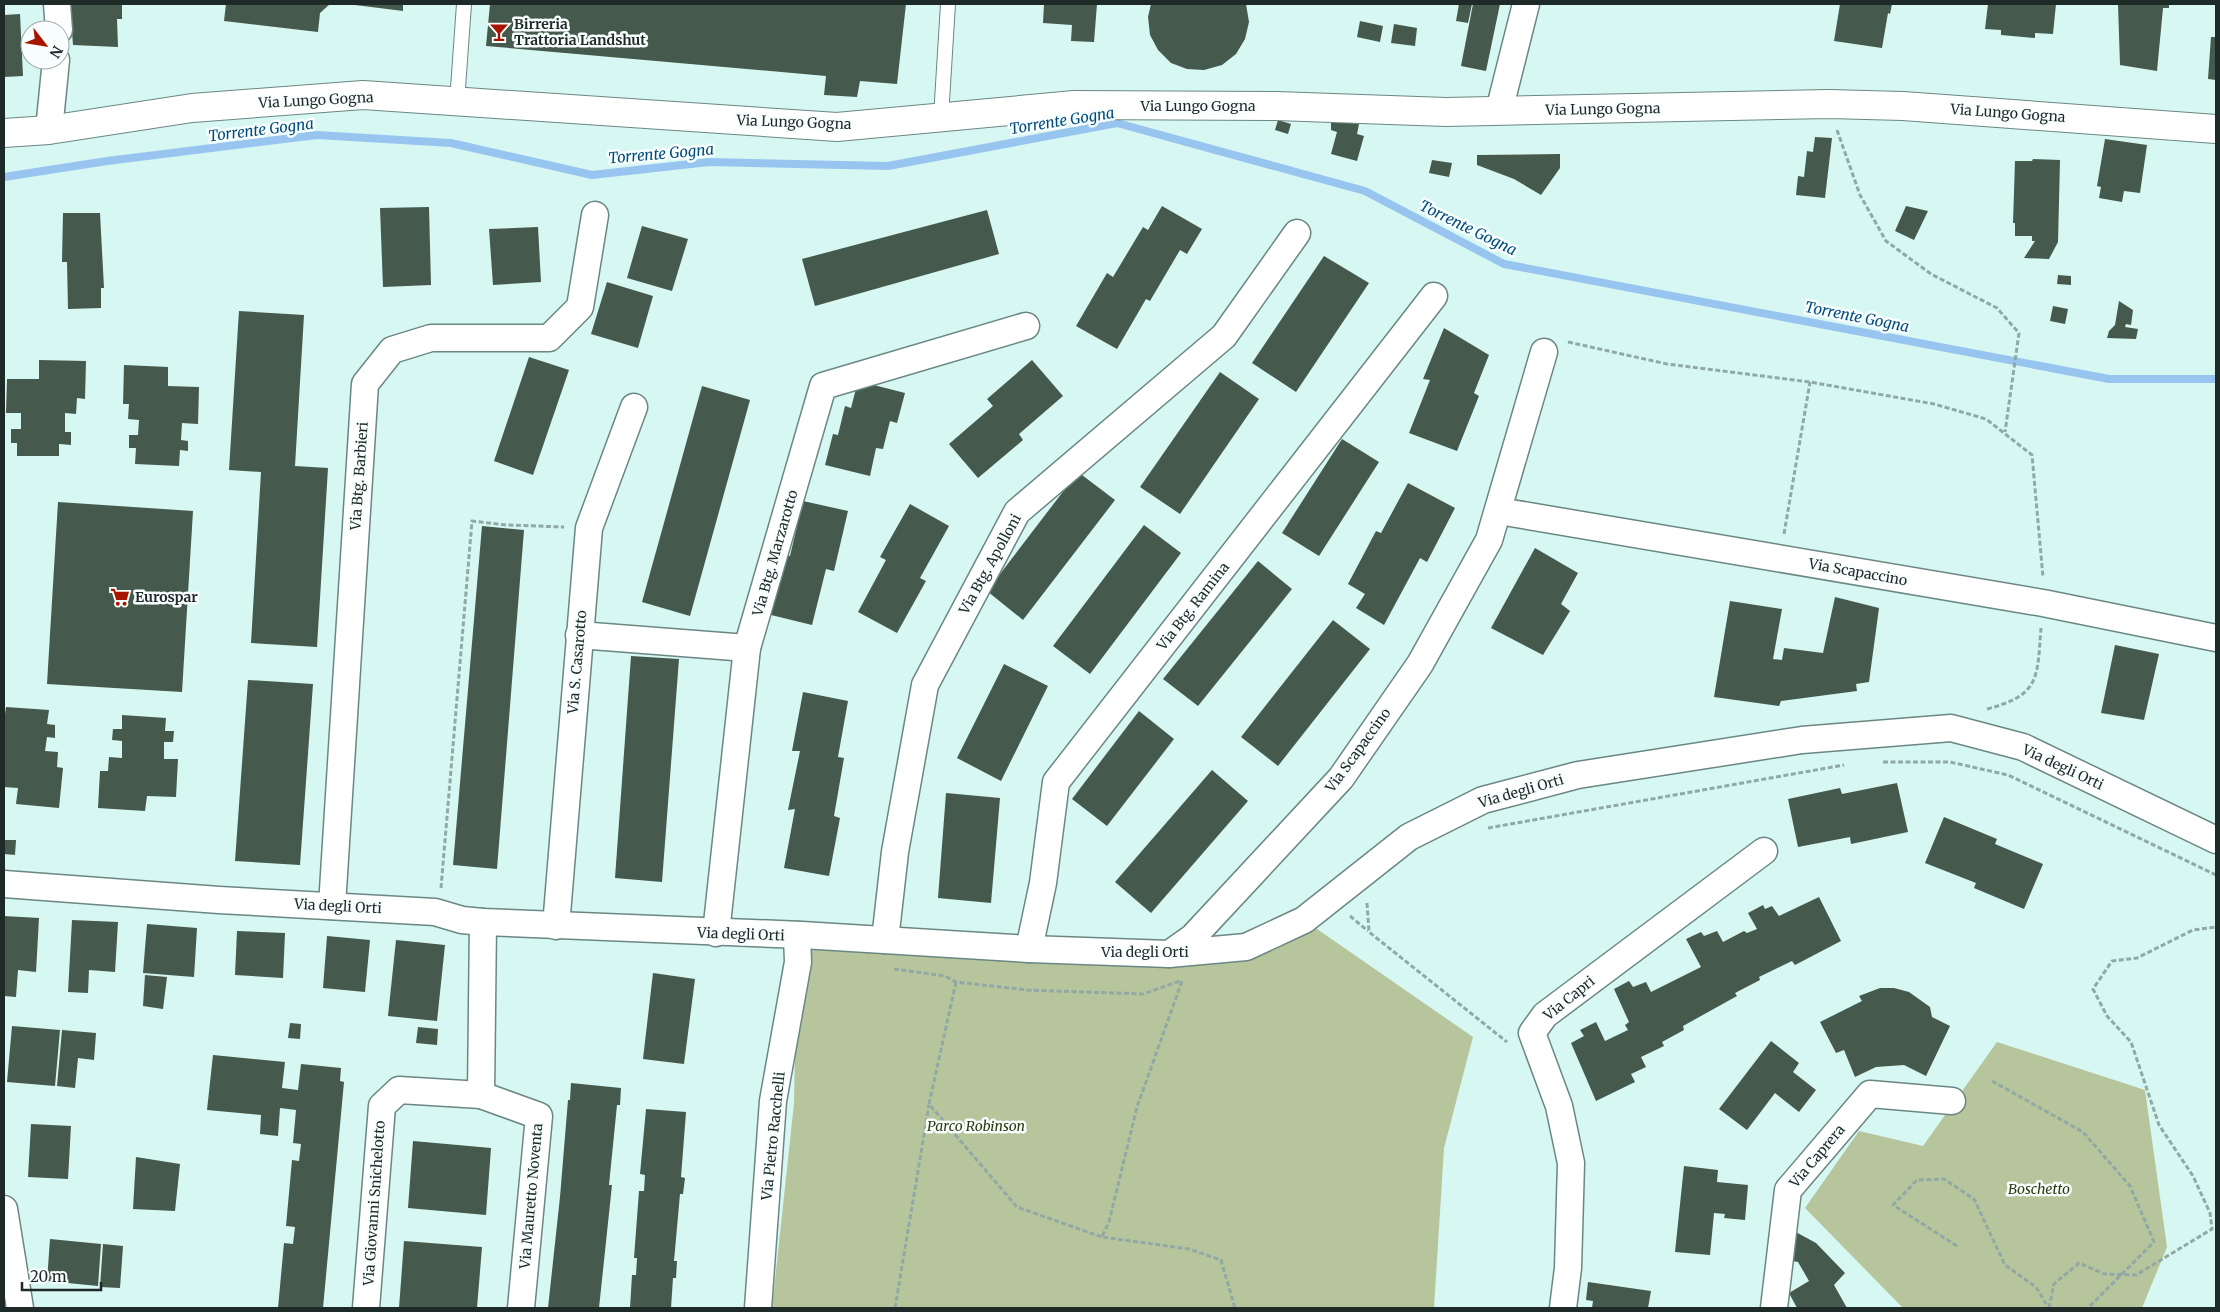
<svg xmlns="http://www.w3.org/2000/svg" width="2220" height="1312" font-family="Merriweather,serif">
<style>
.green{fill:#b7c59d}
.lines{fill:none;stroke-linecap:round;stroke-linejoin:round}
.stream{stroke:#98c5f0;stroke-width:8}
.building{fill:#45594c}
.service-casing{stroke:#6a8783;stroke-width:16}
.minor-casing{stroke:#6a8783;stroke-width:29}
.tertiary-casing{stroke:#6a8783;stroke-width:30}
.path{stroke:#90a9a5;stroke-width:3;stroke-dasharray:5 2.5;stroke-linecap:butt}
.service{stroke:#fff;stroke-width:14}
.minor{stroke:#fff;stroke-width:26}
.tertiary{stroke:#fff;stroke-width:28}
.labels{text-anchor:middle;stroke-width:5;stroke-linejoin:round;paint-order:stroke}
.poi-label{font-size:14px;font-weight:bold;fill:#1e2a28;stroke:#f8fefd;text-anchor:start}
.street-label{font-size:14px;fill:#1e2a28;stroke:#f8fefd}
.park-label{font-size:14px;font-style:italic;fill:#2d390f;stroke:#f8fefd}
.water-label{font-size:15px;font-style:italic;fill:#004b7e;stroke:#f8fefd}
</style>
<rect width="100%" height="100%" fill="#d7f7f2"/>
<!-- green -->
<g class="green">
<path d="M 1304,920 L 1473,1037 L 1444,1148 L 1434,1308 L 772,1308 L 794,1103 L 797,948 L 1169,954 Z"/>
<path d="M 1997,1042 L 2145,1090 L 2167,1247 L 2142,1308 L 1903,1308 L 1805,1208 L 1859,1131 L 1923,1146 Z"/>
</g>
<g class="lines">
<!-- stream -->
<path class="stream" d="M 4,177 L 107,161 L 317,135 L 451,143 L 592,175 L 709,162 L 888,166 L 1117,123 L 1365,191 L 1504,264 L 2109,379 L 2216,379"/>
</g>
<!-- building -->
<g class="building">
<path d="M 70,4 L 122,4 L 122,19 L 117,19 L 118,47 L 73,45 Z"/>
<path d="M 226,4 L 330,4 L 320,13 L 318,32 L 224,21 Z"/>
<path d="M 347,4 L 403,4 L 403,11 Z"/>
<path d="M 490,4 L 906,4 L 897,84 L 860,81 L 857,97 L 824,95 L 826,76 L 486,46 Z"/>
<path d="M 1044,4 L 1097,4 L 1094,42 L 1071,41 L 1072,25 L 1043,23 Z"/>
<path d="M 1151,4 L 1246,4 L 1249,22 L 1245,39 L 1236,54 L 1222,65 L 1204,70 L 1187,69 L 1171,63 L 1158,50 L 1150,35 L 1148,17 Z"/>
<path d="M 1459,4 L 1472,4 L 1468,23 L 1456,21 Z"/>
<path d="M 1473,4 L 1500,4 L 1486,71 L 1461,66 Z"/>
<path d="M 1840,4 L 1892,4 L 1890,14 L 1888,13 L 1882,48 L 1834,41 Z"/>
<path d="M 1988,4 L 2056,4 L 2053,34 L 2035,33 L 2035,38 L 2001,35 L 2001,30 L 1985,29 Z"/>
<path d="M 2118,4 L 2169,4 L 2169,8 L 2163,8 L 2157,71 L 2120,65 Z"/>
<path d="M 20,14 L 23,76 L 4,77 L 4,15 Z"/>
<path d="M 1360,21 L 1383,26 L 1380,42 L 1357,37 Z"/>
<path d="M 1394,24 L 1417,28 L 1415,46 L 1391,43 Z"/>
<path d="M 2211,37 L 2216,37 L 2216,80 L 2208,79 Z"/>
<path d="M 1278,120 L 1291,124 L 1288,134 L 1275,130 Z"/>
<path d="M 1331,121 L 1359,124 L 1357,134 L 1364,136 L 1357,161 L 1331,154 L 1337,132 L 1331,130 Z"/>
<path d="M 1815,137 L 1832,138 L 1825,198 L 1796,195 L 1798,176 L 1804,177 L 1807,151 L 1813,152 Z"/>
<path d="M 2105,139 L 2147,145 L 2140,193 L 2124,191 L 2122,202 L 2099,198 L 2101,187 L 2097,186 Z"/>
<path d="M 1560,154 L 1560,168 L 1541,195 L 1514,179 L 1477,165 L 1477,155 Z"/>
<path d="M 2033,159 L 2060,160 L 2058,242 L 2049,259 L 2024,258 L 2035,241 L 2032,241 L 2032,236 L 2015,236 L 2015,223 L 2013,223 L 2015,161 L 2032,161 Z"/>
<path d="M 1432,160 L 1452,163 L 1449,177 L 1429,173 Z"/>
<path d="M 1162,206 L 1202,229 L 1187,254 L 1180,250 L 1150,301 L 1146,299 L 1117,349 L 1076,326 L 1107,273 L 1113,277 L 1143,227 L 1148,230 Z"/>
<path d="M 1906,206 L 1928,211 L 1914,240 L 1895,231 Z"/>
<path d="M 429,207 L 431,285 L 383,287 L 380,208 Z"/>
<path d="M 987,210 L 999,254 L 815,306 L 802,259 Z"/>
<path d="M 63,213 L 100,213 L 104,288 L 101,288 L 101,308 L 68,309 L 67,262 L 62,262 Z"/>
<path d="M 642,226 L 688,239 L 672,291 L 627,278 Z"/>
<path d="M 538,227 L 541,282 L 493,285 L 489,229 Z"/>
<path d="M 1324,256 L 1369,283 L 1296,392 L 1252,363 Z"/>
<path d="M 2058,275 L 2071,276 L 2071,285 L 2057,284 Z"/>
<path d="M 607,282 L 653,296 L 638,348 L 591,334 Z"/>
<path d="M 2119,301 L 2133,310 L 2131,325 L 2126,324 L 2125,327 L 2138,329 L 2136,339 L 2107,338 L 2109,331 L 2115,325 Z"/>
<path d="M 2053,306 L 2068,309 L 2065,324 L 2050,321 Z"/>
<path d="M 239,311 L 304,315 L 295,466 L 328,468 L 317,647 L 251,643 L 261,472 L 229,470 Z"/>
<path d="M 1444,328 L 1489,355 L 1474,393 L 1479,396 L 1457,451 L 1409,433 L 1430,380 L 1423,379 Z"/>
<path d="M 529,357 L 569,370 L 533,475 L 494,461 Z"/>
<path d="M 39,360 L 86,361 L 85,399 L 77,398 L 76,414 L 65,413 L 65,432 L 71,432 L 71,445 L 59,444 L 59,456 L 17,456 L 17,443 L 11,443 L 11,429 L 21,429 L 21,413 L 6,413 L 7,379 L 39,379 Z"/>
<path d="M 1032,360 L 1063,396 L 1019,434 L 1023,440 L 978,478 L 949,444 L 993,406 L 987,399 Z"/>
<path d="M 124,365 L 168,367 L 168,386 L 199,387 L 198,424 L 182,423 L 181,440 L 188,441 L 188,451 L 180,450 L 179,466 L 135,464 L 136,448 L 129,448 L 129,435 L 138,435 L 139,420 L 128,419 L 129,404 L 123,404 Z"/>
<path d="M 1220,372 L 1259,399 L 1180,514 L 1140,487 Z"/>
<path d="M 858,381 L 905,393 L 897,423 L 890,421 L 883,449 L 876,448 L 870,476 L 825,465 L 833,434 L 838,435 L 845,406 L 851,408 Z"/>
<path d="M 702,386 L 750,400 L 690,616 L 642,602 Z"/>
<path d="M 1342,439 L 1379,462 L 1319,556 L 1282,533 Z"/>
<path d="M 1078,472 L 1115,500 L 1023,620 L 987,591 Z"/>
<path d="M 1408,483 L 1455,508 L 1427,562 L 1420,558 L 1384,625 L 1356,608 L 1365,594 L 1348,584 L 1376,531 L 1381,533 Z"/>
<path d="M 803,501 L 848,511 L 834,571 L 826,569 L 812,625 L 767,614 L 782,554 L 790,556 Z"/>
<path d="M 58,502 L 193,511 L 182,692 L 47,684 Z"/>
<path d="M 910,504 L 949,526 L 920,578 L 926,581 L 897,633 L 858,612 L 886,560 L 880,557 Z"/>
<path d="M 1144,525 L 1181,553 L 1090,674 L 1053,646 Z"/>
<path d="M 482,526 L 524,530 L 497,869 L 453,865 Z"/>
<path d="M 1535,548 L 1578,573 L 1561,604 L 1570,611 L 1543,655 L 1491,628 Z"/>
<path d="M 1258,561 L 1292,589 L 1198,706 L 1163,679 Z"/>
<path d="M 1835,597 L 1879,608 L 1869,682 L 1856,684 L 1857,691 L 1781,701 L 1779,706 L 1714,697 L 1730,601 L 1782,609 L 1773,659 L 1782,660 L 1784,648 L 1823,653 Z"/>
<path d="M 1333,620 L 1370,649 L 1278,766 L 1241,737 Z"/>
<path d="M 2115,645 L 2159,654 L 2144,720 L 2101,713 Z"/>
<path d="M 631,656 L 679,659 L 662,882 L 615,878 Z"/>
<path d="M 1004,664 L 1048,686 L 1001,781 L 957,758 Z"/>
<path d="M 248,680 L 313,684 L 300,865 L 235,861 Z"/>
<path d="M 803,692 L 848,701 L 838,757 L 844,758 L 834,816 L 840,818 L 829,876 L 784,868 L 795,809 L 788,810 L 800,751 L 792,751 Z"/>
<path d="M 6,707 L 49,710 L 47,724 L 55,725 L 55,738 L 47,737 L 45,751 L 58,752 L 57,767 L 63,768 L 59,808 L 16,804 L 18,788 L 4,787 L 4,721 Z"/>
<path d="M 1139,711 L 1174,739 L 1107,826 L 1072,799 Z"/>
<path d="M 122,715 L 166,718 L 165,731 L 174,731 L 173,742 L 164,742 L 164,759 L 178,759 L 176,797 L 147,796 L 145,811 L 98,808 L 100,771 L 108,771 L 109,757 L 122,758 L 122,741 L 112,740 L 113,729 L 122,729 Z"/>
<path d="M 1212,770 L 1248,801 L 1151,913 L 1115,882 Z"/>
<path d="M 1897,783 L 1908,832 L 1851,844 L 1850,837 L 1798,847 L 1788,799 L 1840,788 L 1842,794 Z"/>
<path d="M 946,793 L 1000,798 L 991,903 L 938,898 Z"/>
<path d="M 1944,817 L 1997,839 L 1995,844 L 2043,864 L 2024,909 L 1974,888 L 1976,883 L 1925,863 Z"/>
<path d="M 4,840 L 16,840 L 15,855 L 4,854 Z"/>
<path d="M 1819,897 L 1841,941 L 1795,965 L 1792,961 L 1759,977 L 1760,980 L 1735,993 L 1737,996 L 1683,1026 L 1684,1030 L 1662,1042 L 1664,1046 L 1641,1057 L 1646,1067 L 1631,1074 L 1635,1082 L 1596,1101 L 1571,1043 L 1584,1036 L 1580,1030 L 1596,1022 L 1605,1041 L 1628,1030 L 1625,1025 L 1629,1022 L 1614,989 L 1629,981 L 1633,987 L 1646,982 L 1651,992 L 1701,967 L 1686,939 L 1701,932 L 1704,936 L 1717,931 L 1723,942 L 1744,931 L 1747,933 L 1757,929 L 1748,913 L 1763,905 L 1765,909 L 1772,906 L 1779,916 Z"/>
<path d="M 4,916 L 39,918 L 36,972 L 18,970 L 16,997 L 4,996 Z"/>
<path d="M 72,920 L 118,922 L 115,972 L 89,970 L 88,993 L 68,992 Z"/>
<path d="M 147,924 L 197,928 L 194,977 L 143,973 Z"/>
<path d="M 237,931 L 285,933 L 283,978 L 235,975 Z"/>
<path d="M 327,936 L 370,940 L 365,992 L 323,988 Z"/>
<path d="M 396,940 L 445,945 L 437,1021 L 388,1016 Z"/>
<path d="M 653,973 L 695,979 L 684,1064 L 643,1059 Z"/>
<path d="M 145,975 L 167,977 L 163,1009 L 143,1006 Z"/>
<path d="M 1880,988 L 1894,988 L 1909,992 L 1930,1007 L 1932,1017 L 1950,1026 L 1926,1076 L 1904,1065 L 1876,1067 L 1855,1077 L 1844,1050 L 1836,1053 L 1820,1022 L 1862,1001 L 1859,996 Z"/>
<path d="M 290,1023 L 301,1024 L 300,1039 L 288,1038 Z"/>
<path d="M 12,1026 L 60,1030 L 55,1086 L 7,1082 Z"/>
<path d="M 418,1027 L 438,1029 L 437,1045 L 416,1043 Z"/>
<path d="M 62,1030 L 96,1033 L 94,1060 L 78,1058 L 75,1088 L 57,1086 Z"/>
<path d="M 1771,1041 L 1799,1063 L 1793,1072 L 1816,1090 L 1799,1112 L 1775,1093 L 1747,1130 L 1719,1109 Z"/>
<path d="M 213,1055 L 285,1062 L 282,1088 L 298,1090 L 301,1064 L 341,1068 L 340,1081 L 344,1082 L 323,1308 L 278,1308 L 284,1243 L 293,1244 L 295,1227 L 286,1226 L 292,1160 L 299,1161 L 301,1144 L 293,1143 L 296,1110 L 280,1108 L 278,1136 L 260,1134 L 261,1115 L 207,1110 Z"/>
<path d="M 571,1083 L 621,1088 L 620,1105 L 617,1105 L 609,1185 L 612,1185 L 599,1308 L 548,1308 L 560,1197 L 568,1100 L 570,1100 Z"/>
<path d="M 646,1109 L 686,1112 L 681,1177 L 685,1178 L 683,1194 L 680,1194 L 674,1261 L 677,1261 L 676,1278 L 673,1278 L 671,1308 L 630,1308 L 632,1275 L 636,1275 L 637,1258 L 634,1258 L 639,1191 L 644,1191 L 645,1175 L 640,1174 Z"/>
<path d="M 31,1124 L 71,1126 L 68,1179 L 28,1177 Z"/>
<path d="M 413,1141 L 491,1148 L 486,1215 L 408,1208 Z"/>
<path d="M 136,1157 L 180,1164 L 175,1211 L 133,1209 Z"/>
<path d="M 1684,1166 L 1718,1170 L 1717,1182 L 1748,1185 L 1745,1220 L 1724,1218 L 1725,1214 L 1714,1213 L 1710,1255 L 1675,1252 Z"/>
<path d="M 1792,1230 L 1816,1243 L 1845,1273 L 1834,1285 L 1847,1308 L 1797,1308 L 1789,1293 L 1809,1281 L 1798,1262 L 1786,1260 Z"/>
<path d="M 50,1239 L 101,1244 L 98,1286 L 47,1281 Z"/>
<path d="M 404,1241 L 482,1247 L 477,1308 L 399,1308 Z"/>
<path d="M 103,1244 L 123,1246 L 120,1288 L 100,1287 Z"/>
<path d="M 1588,1282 L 1651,1291 L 1648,1308 L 1592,1308 L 1593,1301 L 1586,1300 Z"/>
</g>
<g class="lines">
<!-- service casing -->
<g class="service-casing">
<g id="service">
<path d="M 457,102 L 464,4"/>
<path d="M 941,117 L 948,4"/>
</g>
</g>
<!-- minor casing -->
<g class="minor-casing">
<g id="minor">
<path d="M 57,4 L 59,30"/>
<path d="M 1499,111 L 1526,4"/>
<path d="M 49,130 L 56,60"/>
<path d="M 1499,511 L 2043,603 L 2216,638"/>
<path d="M 579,635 L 747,648"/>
<path d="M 4,884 L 219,900 L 435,912 L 462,920 L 483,922 L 802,935 L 1029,949 L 1169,954 L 1246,947 L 1304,920 L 1409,837 L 1483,800 L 1578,775 L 1802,740 L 1951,728 L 2023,747 L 2216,840"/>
<path d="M 332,906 L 365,384 L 392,350 L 431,338 L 549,338 L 580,307 L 595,215"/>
<path d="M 556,926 L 589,528 L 634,407"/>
<path d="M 716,933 L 747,648 L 823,386 L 1026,326"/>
<path d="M 885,940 L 895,852 L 925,685 L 1017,512 L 1224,336 L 1297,233"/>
<path d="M 1029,949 L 1043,883 L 1056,782 L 1434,296"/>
<path d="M 1169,954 L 1193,937 L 1341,778 L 1420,664 L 1489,540 L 1544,352"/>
<path d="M 481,1095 L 539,1116 L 521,1308"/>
<path d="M 4,1209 L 20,1308"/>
<path d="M 366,1308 L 382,1106 L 399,1090 L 481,1095 L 483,922"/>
<path d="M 758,1308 L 773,1101 L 798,962 L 797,935"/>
<path d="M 1563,1308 L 1568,1268 L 1571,1163 L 1559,1106 L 1532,1033 L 1545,1015 L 1764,851"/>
<path d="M 1774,1308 L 1788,1190 L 1870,1094 L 1952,1101"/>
</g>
</g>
<!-- tertiary casing -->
<g class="tertiary-casing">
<path id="tertiary" d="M 4,133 L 49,130 L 192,108 L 363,95 L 837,127 L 1074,105 L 1276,106 L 1446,112 L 1829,104 L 1903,106 L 2216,129"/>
</g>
<!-- path -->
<g class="path">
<path d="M 1837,130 L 1860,195 L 1886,241 L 1931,274 L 1997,308 L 2019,333 L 2005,432"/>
<path d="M 1568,342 L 1667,364 L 1810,382 L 1934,404 L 1986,419 L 2032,455 L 2043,577"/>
<path d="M 1784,534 L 1810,382"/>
<path d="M 1987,709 C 2041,695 2037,677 2041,628"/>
<path d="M 1883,762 L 1950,762 L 2008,775 L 2216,875"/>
<path d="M 1488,828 L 1844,765"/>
<path d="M 441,888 L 472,521 L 506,525 L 564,527"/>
<path d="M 1367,903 L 1369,932 L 1507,1042"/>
<path d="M 1350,916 L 1368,931"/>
<path d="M 894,969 L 945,976 L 956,982 L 1027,990 L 1143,994 L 1180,981"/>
<path d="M 1182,981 L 1137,1107 L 1109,1222 L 1102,1237 L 1189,1249 L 1221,1260 L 1235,1308"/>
<path d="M 956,982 L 929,1104 L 1017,1207 L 1102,1237"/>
<path d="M 1992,1081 L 2083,1132 L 2130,1186 L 2154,1242 L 2088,1308"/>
<path d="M 1957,1246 L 1893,1205 L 1917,1180 L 1944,1179 L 1974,1199 L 2005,1265 L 2036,1287 L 2048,1307"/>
<path d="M 895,1308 L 929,1105"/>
<path d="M 2049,1308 L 2054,1284 L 2079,1263 L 2104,1274 L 2136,1275 L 2212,1229 L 2210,1213 L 2193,1176 L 2159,1125 L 2131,1042 L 2107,1016 L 2093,989 L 2112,961 L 2137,958 L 2193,930 L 2216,927"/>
</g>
<!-- service -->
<use href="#service" class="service"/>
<!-- minor -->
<use href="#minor" class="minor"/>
<!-- tertiary -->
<use href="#tertiary" class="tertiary"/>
</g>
<!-- icons -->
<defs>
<g id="bar-bare" transform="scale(1.5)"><path d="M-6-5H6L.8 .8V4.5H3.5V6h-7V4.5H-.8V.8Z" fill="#a71500" stroke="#f8fefd" stroke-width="2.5" paint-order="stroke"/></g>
<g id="supermarket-bare" transform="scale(1.5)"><path d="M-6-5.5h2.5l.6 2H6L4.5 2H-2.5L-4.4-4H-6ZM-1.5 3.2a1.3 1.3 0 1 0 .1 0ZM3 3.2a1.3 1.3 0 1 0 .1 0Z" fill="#a71500" stroke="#f8fefd" stroke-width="2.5" paint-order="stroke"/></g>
</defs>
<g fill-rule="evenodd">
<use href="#bar-bare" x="499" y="32"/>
<use href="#supermarket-bare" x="120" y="597"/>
</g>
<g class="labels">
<!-- poi labels -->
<g class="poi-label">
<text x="514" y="29">Birreria<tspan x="514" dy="16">Trattoria Landshut</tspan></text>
<text x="135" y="602">Eurospar</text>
</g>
<!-- street labels -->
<g class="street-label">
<text transform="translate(316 100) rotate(-3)" y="5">Via Lungo Gogna</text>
<text x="1198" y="111">Via Lungo Gogna</text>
<text transform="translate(1603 109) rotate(-1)" y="5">Via Lungo Gogna</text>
<text transform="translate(2008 113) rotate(4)" y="5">Via Lungo Gogna</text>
<text transform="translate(794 122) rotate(2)" y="5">Via Lungo Gogna</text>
<text transform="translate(359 476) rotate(-86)" y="5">Via Btg. Barbieri</text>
<text transform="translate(775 553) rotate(-74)" y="5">Via Btg. Marzarotto</text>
<text transform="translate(990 564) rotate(-61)" y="5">Via Btg. Apolloni</text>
<text transform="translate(1858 572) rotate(10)" y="5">Via Scapaccino</text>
<text transform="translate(1193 606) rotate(-52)" y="5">Via Btg. Ramina</text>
<text transform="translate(577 662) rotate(-85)" y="5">Via S. Casarotto</text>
<text transform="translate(1358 750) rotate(-54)" y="5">Via Scapaccino</text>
<text transform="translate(2063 767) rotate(25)" y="5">Via degli Orti</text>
<text transform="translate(1521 791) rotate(-16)" y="5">Via degli Orti</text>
<text transform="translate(338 906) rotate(3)" y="5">Via degli Orti</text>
<text transform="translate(741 934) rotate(2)" y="5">Via degli Orti</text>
<text x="1145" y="957">Via degli Orti</text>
<text transform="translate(1569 998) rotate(-39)" y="5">Via Capri</text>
<text transform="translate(773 1136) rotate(-84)" y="5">Via Pietro Racchelli</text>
<text transform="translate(1817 1156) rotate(-50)" y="5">Via Caprera</text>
<text transform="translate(531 1196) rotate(-85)" y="5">Via Mauretto Noventa</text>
<text transform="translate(374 1203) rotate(-86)" y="5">Via Giovanni Snichelotto</text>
</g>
<!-- park labels -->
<g class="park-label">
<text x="976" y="1131">Parco Robinson</text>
<text x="2039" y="1194">Boschetto</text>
</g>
<!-- water labels -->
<g class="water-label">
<text transform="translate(1062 121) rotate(-9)" y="5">Torrente Gogna</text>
<text transform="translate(261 130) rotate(-7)" y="5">Torrente Gogna</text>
<text transform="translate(661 154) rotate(-5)" y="5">Torrente Gogna</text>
<text transform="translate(1468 228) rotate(26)" y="5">Torrente Gogna</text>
<text transform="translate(1857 317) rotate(11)" y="5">Torrente Gogna</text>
</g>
</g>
<!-- border -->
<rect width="2220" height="1312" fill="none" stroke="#1e2a28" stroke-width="10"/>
<!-- north arrow -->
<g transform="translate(45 45) rotate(121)"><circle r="24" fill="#f8fefd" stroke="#a1a9a8"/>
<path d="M0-4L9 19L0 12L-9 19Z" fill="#a71500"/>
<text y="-8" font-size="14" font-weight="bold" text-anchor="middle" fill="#1e2a28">N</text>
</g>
<!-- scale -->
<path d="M22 1282v8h79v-8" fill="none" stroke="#1e2a28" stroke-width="2.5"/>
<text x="30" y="1282" font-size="15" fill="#1e2a28" stroke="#f8fefd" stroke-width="4" paint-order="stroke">20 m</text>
</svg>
